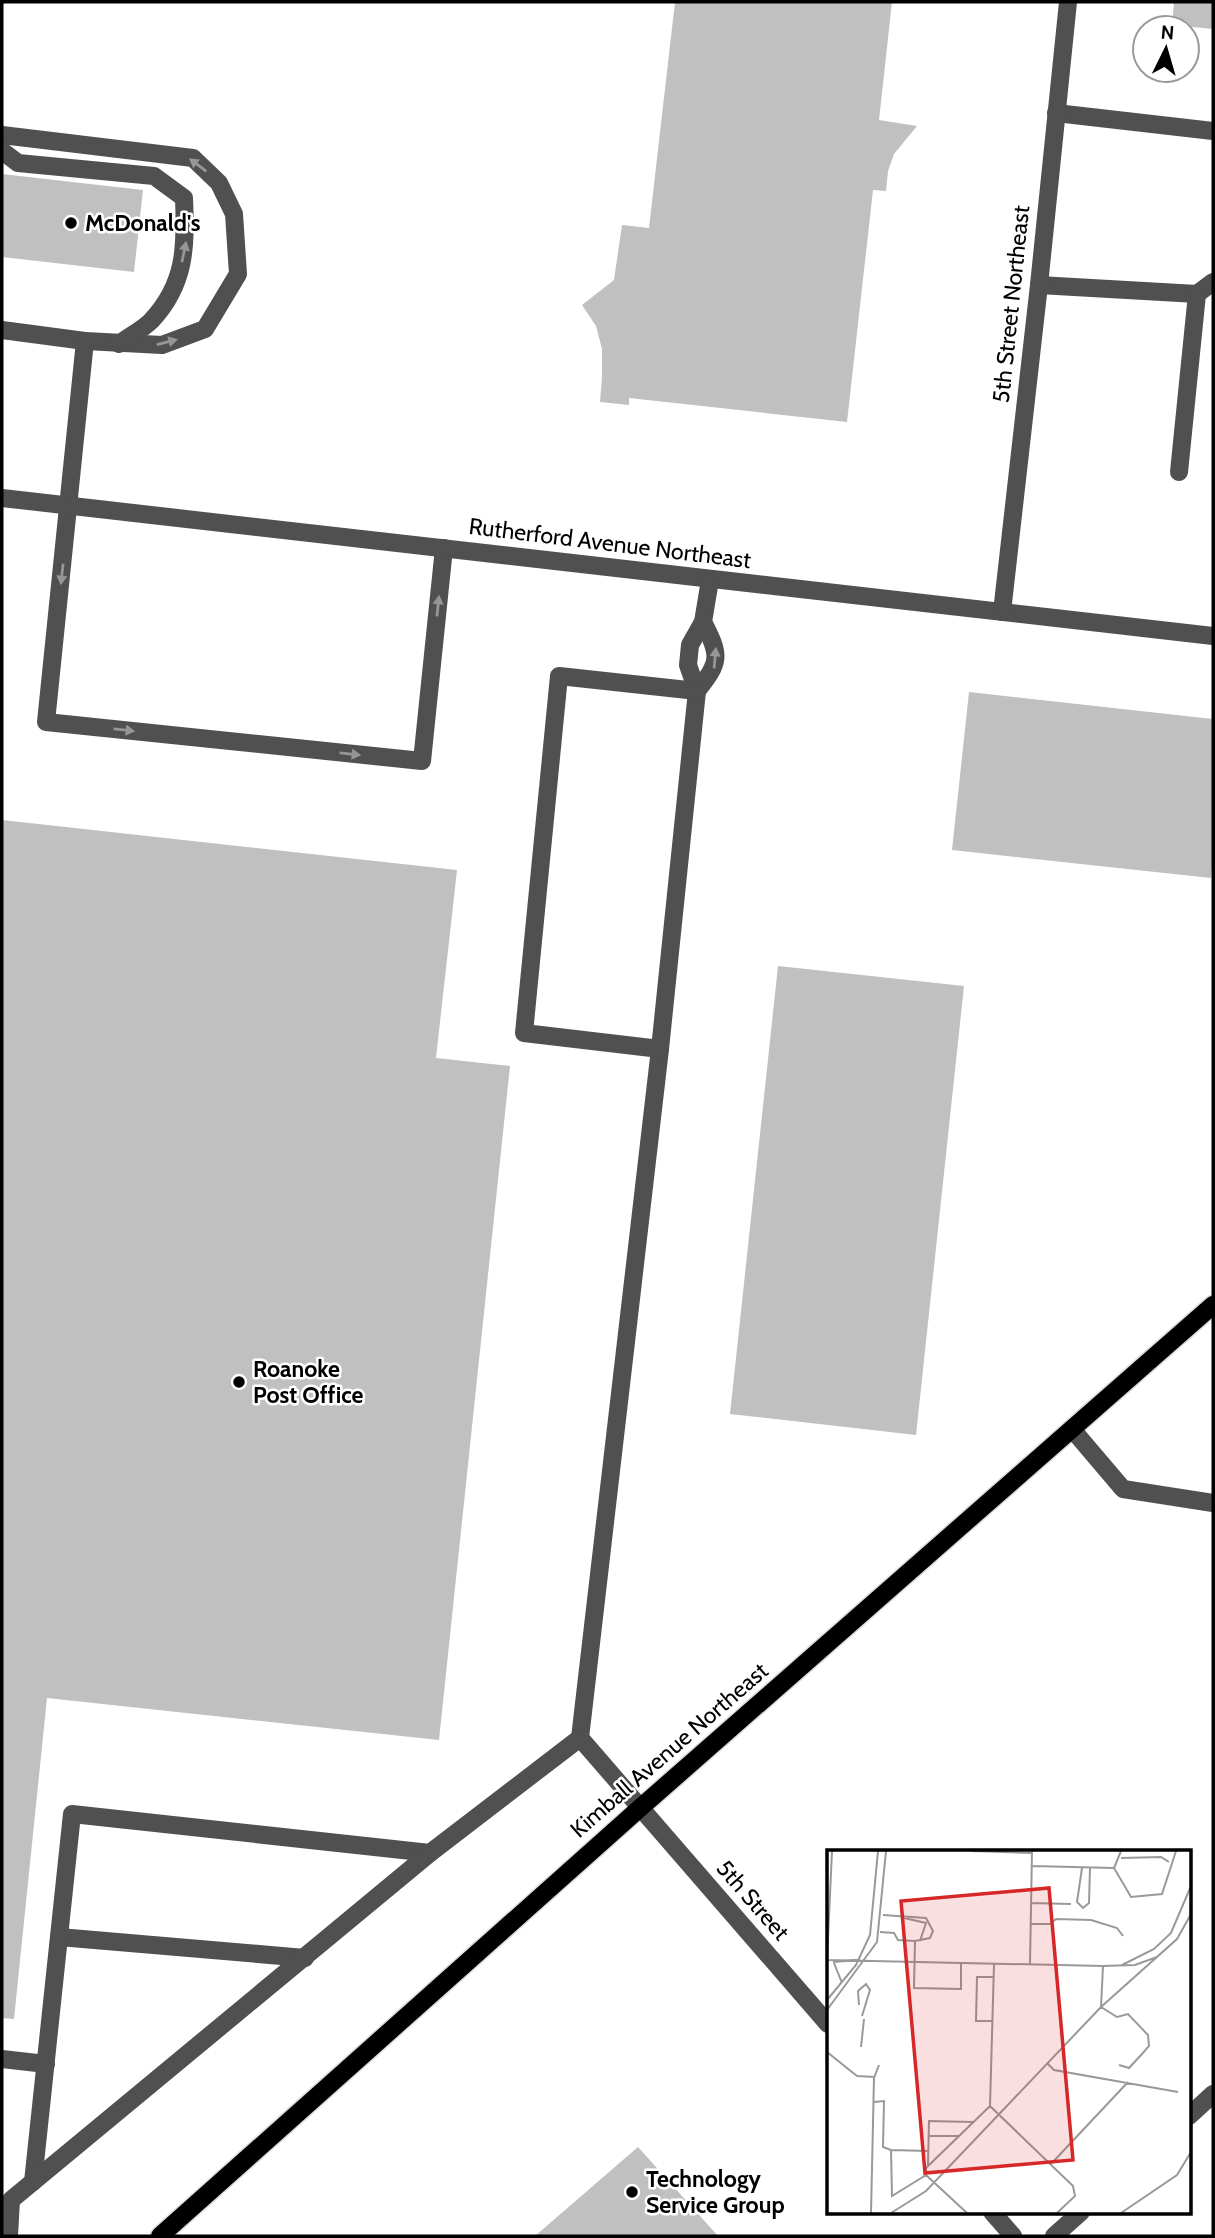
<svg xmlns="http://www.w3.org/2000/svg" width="1215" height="2238" font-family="Cabin,sans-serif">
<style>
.building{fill:#c0c0c0}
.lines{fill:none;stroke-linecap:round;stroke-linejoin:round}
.major-casing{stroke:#dbdbdb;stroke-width:21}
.minor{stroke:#505050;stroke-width:18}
.major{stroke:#000;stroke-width:18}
.oneway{fill:#969696}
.poi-dot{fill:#000;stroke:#fff;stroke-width:2.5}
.labels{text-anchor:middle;stroke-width:5;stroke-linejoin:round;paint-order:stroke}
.poi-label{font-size:23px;font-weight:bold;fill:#000;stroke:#fff;text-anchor:start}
.street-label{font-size:23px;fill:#000;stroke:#fff}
.inset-road{fill:none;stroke:#999;stroke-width:2}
.view{fill:#d62828;fill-opacity:0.15;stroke:#d62828;stroke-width:3.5}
.inset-edge{fill:none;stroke:#000;stroke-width:3.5}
</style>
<rect width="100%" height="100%" fill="#fff"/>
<!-- building -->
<g class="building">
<path d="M 675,2 L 892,2 L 879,120 L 917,126 L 894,154 L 888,171 L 886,191 L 873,190 L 847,422 L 629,398 L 629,405 L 600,402 L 602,377 L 602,349 L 596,326 L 582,305 L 614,280 L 622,225 L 649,228 Z"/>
<path d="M 1174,2 L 1213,2 L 1213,29 L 1172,25 Z"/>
<path d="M 2,174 L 143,190 L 134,272 L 2,257 Z"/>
<path d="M 969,692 L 1213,719 L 1213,854 L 1211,878 L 952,850 Z"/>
<path d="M 2,820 L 457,870 L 436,1058 L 510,1066 L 439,1740 L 47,1698 L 14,2019 L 2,2018 Z"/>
<path d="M 778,966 L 964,986 L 916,1435 L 730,1414 Z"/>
<path d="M 638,2147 L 718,2236 L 535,2236 Z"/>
</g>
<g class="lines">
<!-- major casing -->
<g class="major-casing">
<path id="major" d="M 160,2236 L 640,1808 L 1213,1305"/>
</g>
<!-- minor -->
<g class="minor">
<path d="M 1056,113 L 1213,131"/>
<path d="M 2,135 L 193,158 L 219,183 L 234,214 L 238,274 L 205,329 L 162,345 L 85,341 L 2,330"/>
<path d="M 2,151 L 18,163 L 154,176 L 184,198 C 186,246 186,284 151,321 C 142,330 129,336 119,344"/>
<path d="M 1039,285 L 1197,294 L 1213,282"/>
<path d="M 85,341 L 46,722 L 422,761 L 444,548"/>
<path d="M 1179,472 L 1197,294"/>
<path d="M 2,498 L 1213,636"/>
<path d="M 710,580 L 703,622 L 690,645 L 688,665 L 697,691 L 660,1049 L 580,1738 L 828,2024"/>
<path d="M 1002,612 L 1039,285 L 1068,2"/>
<path d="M 697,691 C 720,662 721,656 703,622"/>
<path d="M 660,1049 L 524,1033 L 559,676 L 697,691"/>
<path d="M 1072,1429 L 1123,1489 L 1213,1503"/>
<path d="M 59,1937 L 305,1958"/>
<path d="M 2,2059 L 46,2064"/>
<path d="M 1189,2116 L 1213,2094"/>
<path d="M 33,2182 L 72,1814 L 430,1853"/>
<path d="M 992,2212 L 1013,2236"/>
<path d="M 9,2236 L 11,2200 L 430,1853 L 580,1738"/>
<path d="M 1054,2236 L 1081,2212"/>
</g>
<!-- major -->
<use href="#major" class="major"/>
</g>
<!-- one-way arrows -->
<defs><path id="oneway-solid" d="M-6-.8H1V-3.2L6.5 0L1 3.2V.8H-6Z" transform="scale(1.75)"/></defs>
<g class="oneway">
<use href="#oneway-solid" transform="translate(198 165) rotate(-143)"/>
<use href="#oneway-solid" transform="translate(184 252) rotate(-78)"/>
<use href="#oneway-solid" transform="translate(167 342) rotate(-14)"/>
<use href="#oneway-solid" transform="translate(62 574) rotate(96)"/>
<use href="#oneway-solid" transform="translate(438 606) rotate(-84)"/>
<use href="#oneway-solid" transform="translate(715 658) rotate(-85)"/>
<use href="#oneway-solid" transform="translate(124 730) rotate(6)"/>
<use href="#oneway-solid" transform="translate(350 754) rotate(6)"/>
</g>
<!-- markers -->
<g class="poi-dot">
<circle cx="71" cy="223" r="7"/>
<circle cx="239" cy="1382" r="7"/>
<circle cx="632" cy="2192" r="7"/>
</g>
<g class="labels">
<!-- poi labels -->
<g class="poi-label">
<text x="85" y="231">McDonald's</text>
<text x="253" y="1377">Roanoke<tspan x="253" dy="26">Post Office</tspan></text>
<text x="646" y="2187">Technology<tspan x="646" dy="26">Service Group</tspan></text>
</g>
<!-- street labels -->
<g class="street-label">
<text transform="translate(1011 304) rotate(-84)" y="8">5th Street Northeast</text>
<text transform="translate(610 543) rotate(7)" y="8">Rutherford Avenue Northeast</text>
<text transform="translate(669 1750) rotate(-41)" y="8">Kimball Avenue Northeast</text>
<text transform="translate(753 1900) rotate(49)" y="8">5th Street</text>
</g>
</g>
<!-- overview -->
<g transform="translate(827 1850)">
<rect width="364" height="364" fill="#fff"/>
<path class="inset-road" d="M 144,1 L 205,3M 294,1 L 287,18 L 304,47 L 335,44 L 349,1M 294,8 L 334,7 L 342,12M 205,16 L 287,18M 255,18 L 250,52 L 256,58 L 262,53 L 263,18M 204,53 L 244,54M 73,67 L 99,73 L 93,91M 204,74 L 223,74 L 229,69 L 264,70 L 290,78 L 296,86M 53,82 L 67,83 L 71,90 L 88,91 L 103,88 L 106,81 L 99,68 L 56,65M 88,91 L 87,138 L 134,139 L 134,113M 0,110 L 5,1M 1,110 L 276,116M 6,112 L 32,110M 7,113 L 15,133M 167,114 L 163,256 L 246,336 L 248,346 L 230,363M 203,114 L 205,1M 295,115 L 327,99 L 344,83 L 364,36M 0,150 L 29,115 L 43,85 L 51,1M 32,155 L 31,141 L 39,134 L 43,140 L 35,166M 274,157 L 290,167 L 301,164 L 321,185 L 322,196 L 315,204 L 302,218 L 292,215M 274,157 L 276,116 L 308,115 L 330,107M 0,160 L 50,92 L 59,1M 166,171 L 149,171 L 150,127 L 166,127M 34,197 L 37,169M 0,202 L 30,226 L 48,227M 221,214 L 227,220 L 351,242M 47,252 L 57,251 L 56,297 L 64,300M 102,286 L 132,286M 224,314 L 301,232M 101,315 L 102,271 L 146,272M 99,325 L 65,346 L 64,300 L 102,301M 44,363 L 47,228 L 52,215M 64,363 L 99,341 L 274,157 L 350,89 L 364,64M 140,363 L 99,325 L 99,318 L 163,256M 294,363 L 350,325 L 364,302"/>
<path class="view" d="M 222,38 L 246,310 L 98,323 L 74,51 Z"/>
<rect width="364" height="364" class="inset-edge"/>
</g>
<!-- border -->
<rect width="1215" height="2238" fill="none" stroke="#000000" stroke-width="7"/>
<!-- north arrow -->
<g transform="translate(1166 49) rotate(5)"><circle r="33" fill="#ffffff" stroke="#999999" stroke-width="2"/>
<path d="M0-5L12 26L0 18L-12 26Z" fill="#000000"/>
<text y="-10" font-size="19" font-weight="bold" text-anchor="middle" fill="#000000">N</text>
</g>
</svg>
